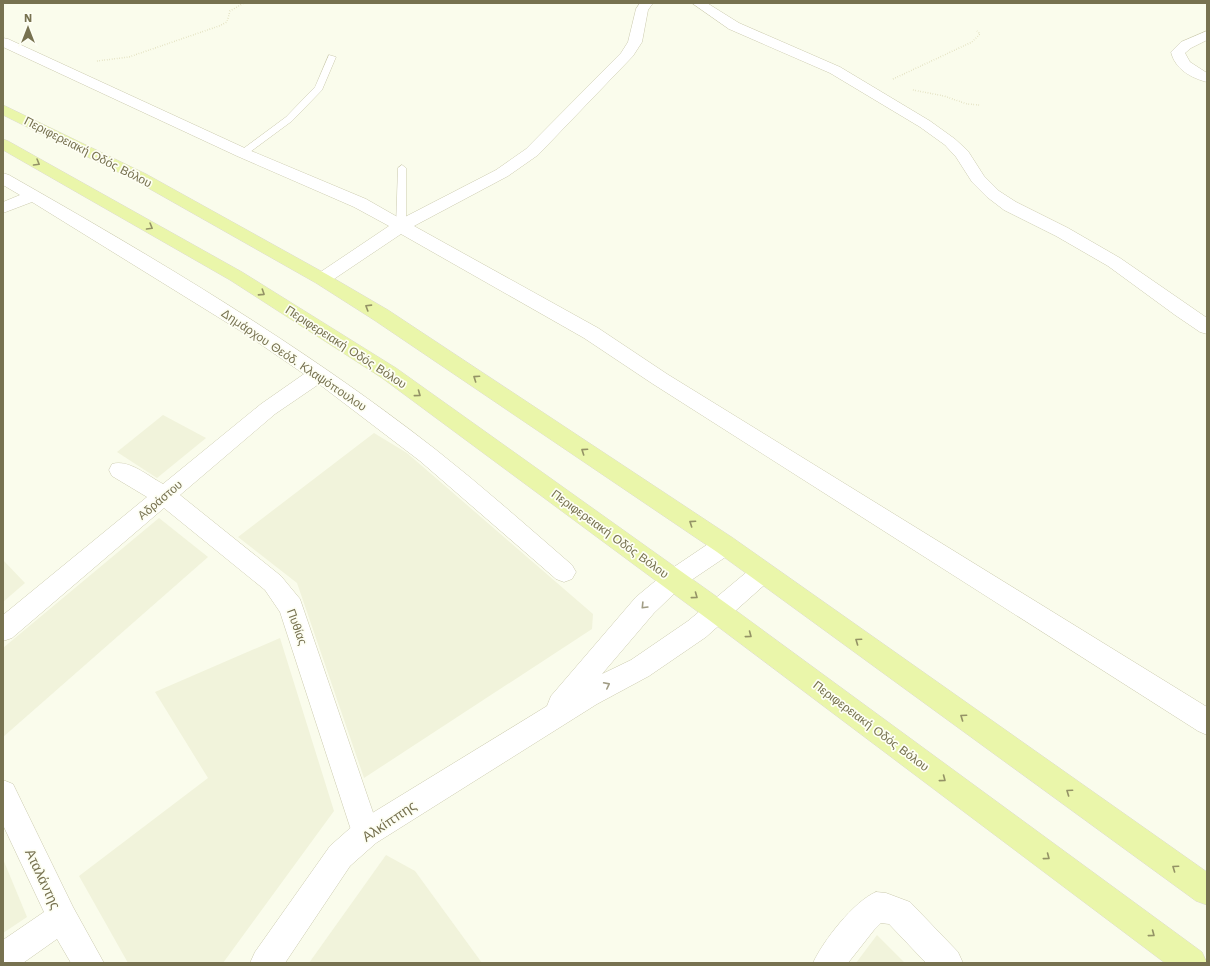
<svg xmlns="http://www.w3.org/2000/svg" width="1210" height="966" font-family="'Work Sans',sans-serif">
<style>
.residential{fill:#f1f3db}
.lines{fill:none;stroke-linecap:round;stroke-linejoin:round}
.service-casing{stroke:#cccbaf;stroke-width:1}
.minor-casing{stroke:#cccbaf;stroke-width:1}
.tertiary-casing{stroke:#cccbaf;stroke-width:1}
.primary-casing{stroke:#dcdad2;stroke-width:1}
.path{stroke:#d6d2a8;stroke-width:1.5;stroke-dasharray:0.5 2;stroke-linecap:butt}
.service{fill:#fff;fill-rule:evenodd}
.minor{fill:#fff;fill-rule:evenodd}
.tertiary{fill:#fff;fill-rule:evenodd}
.primary{fill:#eaf6aa;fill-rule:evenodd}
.oneway{stroke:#949366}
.oneway2{stroke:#a09c84}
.labels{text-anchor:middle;stroke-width:3.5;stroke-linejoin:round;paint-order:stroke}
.street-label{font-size:12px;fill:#777250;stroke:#fdfef3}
.near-street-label{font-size:14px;fill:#777250;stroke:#fdfef3}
</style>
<rect width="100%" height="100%" fill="#fafcec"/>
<!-- residential -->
<g class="residential">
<path d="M 163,415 L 206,438 L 157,478 L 117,452 Z"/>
<path d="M 374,433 L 407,453 L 593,614 L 592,629 L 364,778 L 297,583 L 238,537 Z"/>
<path d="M 159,518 L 208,557 L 3,737 L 3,648 Z"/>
<path d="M 3,560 L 25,583 L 3,602 Z"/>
<path d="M 280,638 L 334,811 L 223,963 L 128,963 L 79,876 L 208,778 L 155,692 Z"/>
<path d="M 386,855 L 415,871 L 482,963 L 309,963 Z"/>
<path d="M 3,859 L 27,917 L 3,933 Z"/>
<path d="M 877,935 L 905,963 L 856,963 Z"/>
</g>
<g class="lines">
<!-- service casing -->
<g class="service-casing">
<g id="service">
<path d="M 329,55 L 336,57 L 322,90 L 292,121 L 246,155 L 240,155 L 240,151 L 286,117 L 315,87 Z"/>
<path d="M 402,165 L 406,168 L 406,226 L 401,229 L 396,226 L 398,168 Z"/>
</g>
</g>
<!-- minor casing -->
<g class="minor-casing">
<g id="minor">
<path d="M 640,3 L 653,3 L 648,10 L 642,42 L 633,56 L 538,155 L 508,176 L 414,226 L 598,328 L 667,374 L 1207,707 L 1207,735 L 1198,731 L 653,384 L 584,338 L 401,234 L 328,283 L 322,285 L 316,283 L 313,279 L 316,275 L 389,226 L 354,207 L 237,156 L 3,47 L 3,38 L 8,39 L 249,150 L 366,199 L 401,219 L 496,170 L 526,149 L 621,53 L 628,42 L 636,9 Z"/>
<path d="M 692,3 L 707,3 L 739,23 L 840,67 L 930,121 L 955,139 L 968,151 L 984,176 L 999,191 L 1016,202 L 1068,228 L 1120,258 L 1207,318 L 1207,334 L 1200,332 L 1175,315 L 1108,266 L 1056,236 L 1004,210 L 987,197 L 972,182 L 956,157 L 945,145 L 920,127 L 830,73 L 729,29 Z"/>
<path d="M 1207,31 L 1207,40 L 1191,48 L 1185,53 L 1190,62 L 1207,73 L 1207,82 C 1191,78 1175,69 1171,52 L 1181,42 Z"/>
<path d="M 3,173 L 9,175 C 155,258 302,345 435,449 C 482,486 527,526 572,565 L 576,572 L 572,579 L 564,582 L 556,579 L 420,461 L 319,384 L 275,414 L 180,495 L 281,576 L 300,599 L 380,833 L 376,843 L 366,847 L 356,843 L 352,833 L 280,612 L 265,590 L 164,508 L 12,638 L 3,641 L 3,615 L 147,497 L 112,476 L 109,470 L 112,464 C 129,459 148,476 163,484 L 261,404 L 304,374 L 247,335 L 32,202 L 3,213 L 3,202 L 20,195 L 3,185 Z"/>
<path d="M 3,780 L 13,784 L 73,907 L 104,963 L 71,963 L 57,939 L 23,963 L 3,963 L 3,940 L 44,912 L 3,825 Z"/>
<path d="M 876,892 L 886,893 L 910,902 L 958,952 L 963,963 L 926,963 L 889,924 L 881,923 L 874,930 L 848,963 L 813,963 C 823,941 854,901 876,892 Z"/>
</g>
</g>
<!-- tertiary casing -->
<g class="tertiary-casing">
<path id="tertiary" d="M 725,535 L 733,538 L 737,545 L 733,552 L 681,587 L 654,613 L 602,674 L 631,660 L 688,621 L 754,566 L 762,563 L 770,566 L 774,573 L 770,580 L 706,637 L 649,676 L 597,704 L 376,843 L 350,866 L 285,963 L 250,963 L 255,952 L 330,846 L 356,823 L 547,706 L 551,696 L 636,597 L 665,573 L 717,538 Z"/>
</g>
<!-- primary casing -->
<g class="primary-casing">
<g id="primary">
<path d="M 3,105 L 146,174 L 328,275 L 388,310 L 733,538 L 1207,872 L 1207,905 L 1196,901 L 717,552 L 374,320 L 316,283 L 134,180 L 3,115 Z"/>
<path d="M 3,139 L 8,141 L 242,272 L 396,368 L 727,604 L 1202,952 L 1207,963 L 1165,963 L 709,620 L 382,378 L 230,280 L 3,150 Z"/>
</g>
</g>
<!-- path -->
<g class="path">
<path d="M 97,61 L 129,57 L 219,26 L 227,22 L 230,11 L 244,3"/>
<path d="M 893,79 L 972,42 L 980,34 L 977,31"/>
<path d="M 913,90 L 944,96 L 967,104 L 980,105"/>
</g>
<!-- service -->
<use href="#service" class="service"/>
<!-- minor -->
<use href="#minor" class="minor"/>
<!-- tertiary -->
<use href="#tertiary" class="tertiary"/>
<!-- primary -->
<use href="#primary" class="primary"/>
</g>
<!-- one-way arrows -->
<defs><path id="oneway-chevron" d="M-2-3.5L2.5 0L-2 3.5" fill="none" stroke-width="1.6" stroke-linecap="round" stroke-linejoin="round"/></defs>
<g class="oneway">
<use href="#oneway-chevron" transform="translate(37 163) rotate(30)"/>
<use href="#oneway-chevron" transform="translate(150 227) rotate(30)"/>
<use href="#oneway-chevron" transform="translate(262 293) rotate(33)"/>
<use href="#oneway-chevron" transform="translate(368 307) rotate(-148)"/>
<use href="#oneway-chevron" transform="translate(476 378) rotate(-146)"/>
<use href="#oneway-chevron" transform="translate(418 394) rotate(36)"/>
<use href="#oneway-chevron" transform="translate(584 451) rotate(-146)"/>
<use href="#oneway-chevron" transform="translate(692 523) rotate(-146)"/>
<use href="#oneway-chevron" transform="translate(695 596) rotate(36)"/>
<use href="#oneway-chevron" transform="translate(749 635) rotate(37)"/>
<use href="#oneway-chevron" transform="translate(858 641) rotate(-145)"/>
<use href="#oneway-chevron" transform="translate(963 717) rotate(-145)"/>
<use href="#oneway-chevron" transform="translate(943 779) rotate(37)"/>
<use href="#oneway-chevron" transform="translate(1069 792) rotate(-145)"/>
<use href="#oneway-chevron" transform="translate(1047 857) rotate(37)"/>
<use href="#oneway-chevron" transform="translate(1175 868) rotate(-145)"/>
<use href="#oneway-chevron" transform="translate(1152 934) rotate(37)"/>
</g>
<g class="oneway2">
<use href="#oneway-chevron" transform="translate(644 606) rotate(134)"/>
<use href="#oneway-chevron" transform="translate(607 685) rotate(-27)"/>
</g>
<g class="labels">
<!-- street labels -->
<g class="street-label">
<text transform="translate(88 152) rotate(27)" y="4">Περιφερειακή Οδός Βόλου</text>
<text transform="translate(346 347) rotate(33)" y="4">Περιφερειακή Οδός Βόλου</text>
<text transform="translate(294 360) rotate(34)" y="4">Δημάρχου Θεόδ. Κλαψόπουλου</text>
<text transform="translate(160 500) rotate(-40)" y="4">Αδράστου</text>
<text transform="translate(610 534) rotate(36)" y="4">Περιφερειακή Οδός Βόλου</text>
<text transform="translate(297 627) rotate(70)" y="4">Πυθίας</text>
<text transform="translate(871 726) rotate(37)" y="4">Περιφερειακή Οδός Βόλου</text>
</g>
<!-- near-street labels -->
<g class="near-street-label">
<text transform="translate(389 821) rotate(-34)" y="5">Αλκίππης</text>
<text transform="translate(43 879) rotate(65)" y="5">Αταλάντης</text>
</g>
</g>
<!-- border -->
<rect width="1210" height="966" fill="none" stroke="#777250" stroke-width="8"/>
<!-- north arrow -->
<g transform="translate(28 28)" stroke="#fdfef3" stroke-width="3" paint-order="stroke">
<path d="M0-3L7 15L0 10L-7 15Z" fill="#777250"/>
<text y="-6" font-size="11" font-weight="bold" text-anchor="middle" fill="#777250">N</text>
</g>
</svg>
